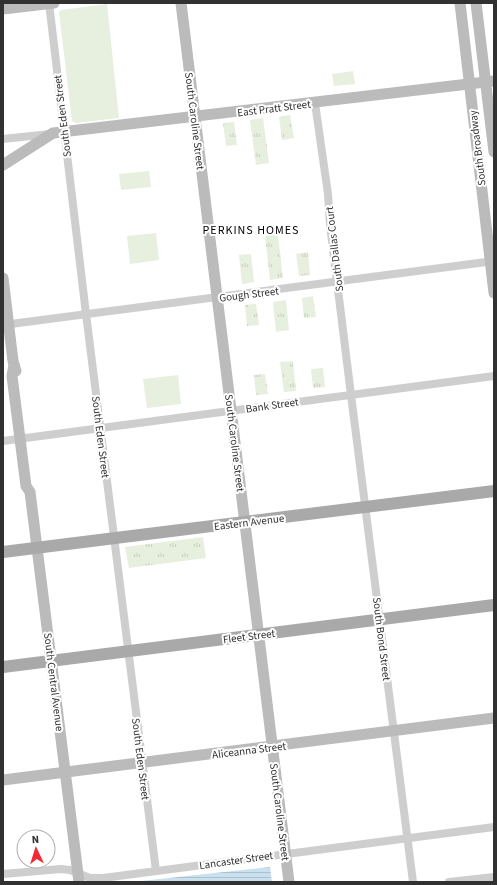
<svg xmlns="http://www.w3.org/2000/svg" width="497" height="885" font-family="'Source Sans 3',sans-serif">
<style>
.grass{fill:url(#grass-tufts)}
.park{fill:#e7efde}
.water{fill:url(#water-rules)}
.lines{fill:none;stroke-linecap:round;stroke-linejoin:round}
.street{stroke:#cecece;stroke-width:8}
.secondary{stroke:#bbb;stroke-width:11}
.primary{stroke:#a9a9a9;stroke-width:12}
.labels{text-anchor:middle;stroke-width:4;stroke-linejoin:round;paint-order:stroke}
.street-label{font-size:11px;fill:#313131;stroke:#fff}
.neighbourhood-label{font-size:12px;letter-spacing:1px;fill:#000;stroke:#fff}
</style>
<defs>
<pattern id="grass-tufts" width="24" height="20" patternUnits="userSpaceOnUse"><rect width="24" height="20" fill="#e7efde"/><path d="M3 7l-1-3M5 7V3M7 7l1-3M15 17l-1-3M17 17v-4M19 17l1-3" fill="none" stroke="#c7cdbf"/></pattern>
<pattern id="water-rules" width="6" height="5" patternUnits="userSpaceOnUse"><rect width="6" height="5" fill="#c9e0ef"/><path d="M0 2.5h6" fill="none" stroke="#adc1cd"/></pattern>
</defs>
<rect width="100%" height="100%" fill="#fff"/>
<!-- grass -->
<g class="grass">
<path d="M 290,115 L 294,138 L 282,140 L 279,117 Z"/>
<path d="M 263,118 L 269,163 L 256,165 L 250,120 Z"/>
<path d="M 234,122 L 237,145 L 226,146 L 223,123 Z"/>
<path d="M 278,235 L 283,278 L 270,280 L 265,236 Z"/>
<path d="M 308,252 L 310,275 L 299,276 L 296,254 Z"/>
<path d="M 251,254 L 254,282 L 242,284 L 239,255 Z"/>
<path d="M 313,296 L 316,317 L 304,318 L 302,298 Z"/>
<path d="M 286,300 L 289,330 L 276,332 L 273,302 Z"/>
<path d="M 256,304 L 259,325 L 247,326 L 245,305 Z"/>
<path d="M 293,361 L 296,391 L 284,392 L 280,362 Z"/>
<path d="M 323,368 L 325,387 L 313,388 L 311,369 Z"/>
<path d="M 265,374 L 268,394 L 256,395 L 254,375 Z"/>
<path d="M 203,537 L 206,558 L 129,568 L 125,547 Z"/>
</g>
<!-- park -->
<g class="park">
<path d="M 107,4 L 119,118 L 76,123 L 72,121 L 59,12 L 61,10 Z"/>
<path d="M 353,71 L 355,84 L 334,86 L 332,74 Z"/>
<path d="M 149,171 L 151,187 L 121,190 L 119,174 Z"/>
<path d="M 156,233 L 159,260 L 130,264 L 127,236 Z"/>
<path d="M 178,375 L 181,404 L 147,408 L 143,379 Z"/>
</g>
<!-- water -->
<path class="water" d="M 270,867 L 272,882 L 132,882 Z"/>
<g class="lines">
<!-- street -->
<g class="street">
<path d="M 49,3 L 86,314 L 156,871"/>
<path d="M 315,103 L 328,194 L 330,225 L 351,395 L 413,882"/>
<path d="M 3,139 L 50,134"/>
<path d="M 3,325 L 494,261"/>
<path d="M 3,441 L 494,376"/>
<path d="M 3,874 L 61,869 L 70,870 L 90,878 L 103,878 L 494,827"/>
<path d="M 449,882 L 494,877"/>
</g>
<!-- secondary -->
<g class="secondary">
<path d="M 181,3 L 289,882"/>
<path d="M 460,3 L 494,293"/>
<path d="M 476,3 L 494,152"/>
<path d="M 3,9 L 54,3"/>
<path d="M 3,165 L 53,133 L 494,81"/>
<path d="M 3,278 L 13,361 L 16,371"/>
<path d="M 14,365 L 12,376 L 26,486 L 30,492 L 79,882"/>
<path d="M 3,780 L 494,718"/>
</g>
<!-- primary -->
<g class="primary">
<path d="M 3,552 L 494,491"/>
<path d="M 3,667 L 494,605"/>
</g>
</g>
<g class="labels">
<!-- street labels -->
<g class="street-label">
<text transform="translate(274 108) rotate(-7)" y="4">East Pratt Street</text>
<text transform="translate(62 116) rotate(-97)" y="4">South Eden Street</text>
<text transform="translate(195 121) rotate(83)" y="4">South Caroline Street</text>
<text transform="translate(477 148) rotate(-97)" y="4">South Broadway</text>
<text transform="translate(334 249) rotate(-97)" y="4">South Dallas Court</text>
<text transform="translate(249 294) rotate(-7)" y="4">Gough Street</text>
<text transform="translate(272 405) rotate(-8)" y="4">Bank Street</text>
<text transform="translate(101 437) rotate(83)" y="4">South Eden Street</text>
<text transform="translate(235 443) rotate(83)" y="4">South Caroline Street</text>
<text transform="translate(249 522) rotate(-7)" y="4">Eastern Avenue</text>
<text transform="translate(249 636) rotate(-7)" y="4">Fleet Street</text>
<text transform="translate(382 639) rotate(83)" y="4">South Bond Street</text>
<text transform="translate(54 682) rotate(83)" y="4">South Central Avenue</text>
<text transform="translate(249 750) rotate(-7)" y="4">Aliceanna Street</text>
<text transform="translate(141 759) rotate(83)" y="4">South Eden Street</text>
<text transform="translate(280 812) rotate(83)" y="4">South Caroline Street</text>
<text transform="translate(236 860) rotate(-8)" y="4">Lancaster Street</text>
</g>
<!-- neighbourhood labels -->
<g class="neighbourhood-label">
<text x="251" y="234">PERKINS HOMES</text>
</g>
</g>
<!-- border -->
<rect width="497" height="885" fill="none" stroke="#313131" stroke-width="8"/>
<!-- north arrow -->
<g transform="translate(36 849) rotate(356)"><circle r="19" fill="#ffffff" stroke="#adadad"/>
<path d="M0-3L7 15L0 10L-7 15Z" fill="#f32835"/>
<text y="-6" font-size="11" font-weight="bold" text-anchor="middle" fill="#313131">N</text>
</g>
</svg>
